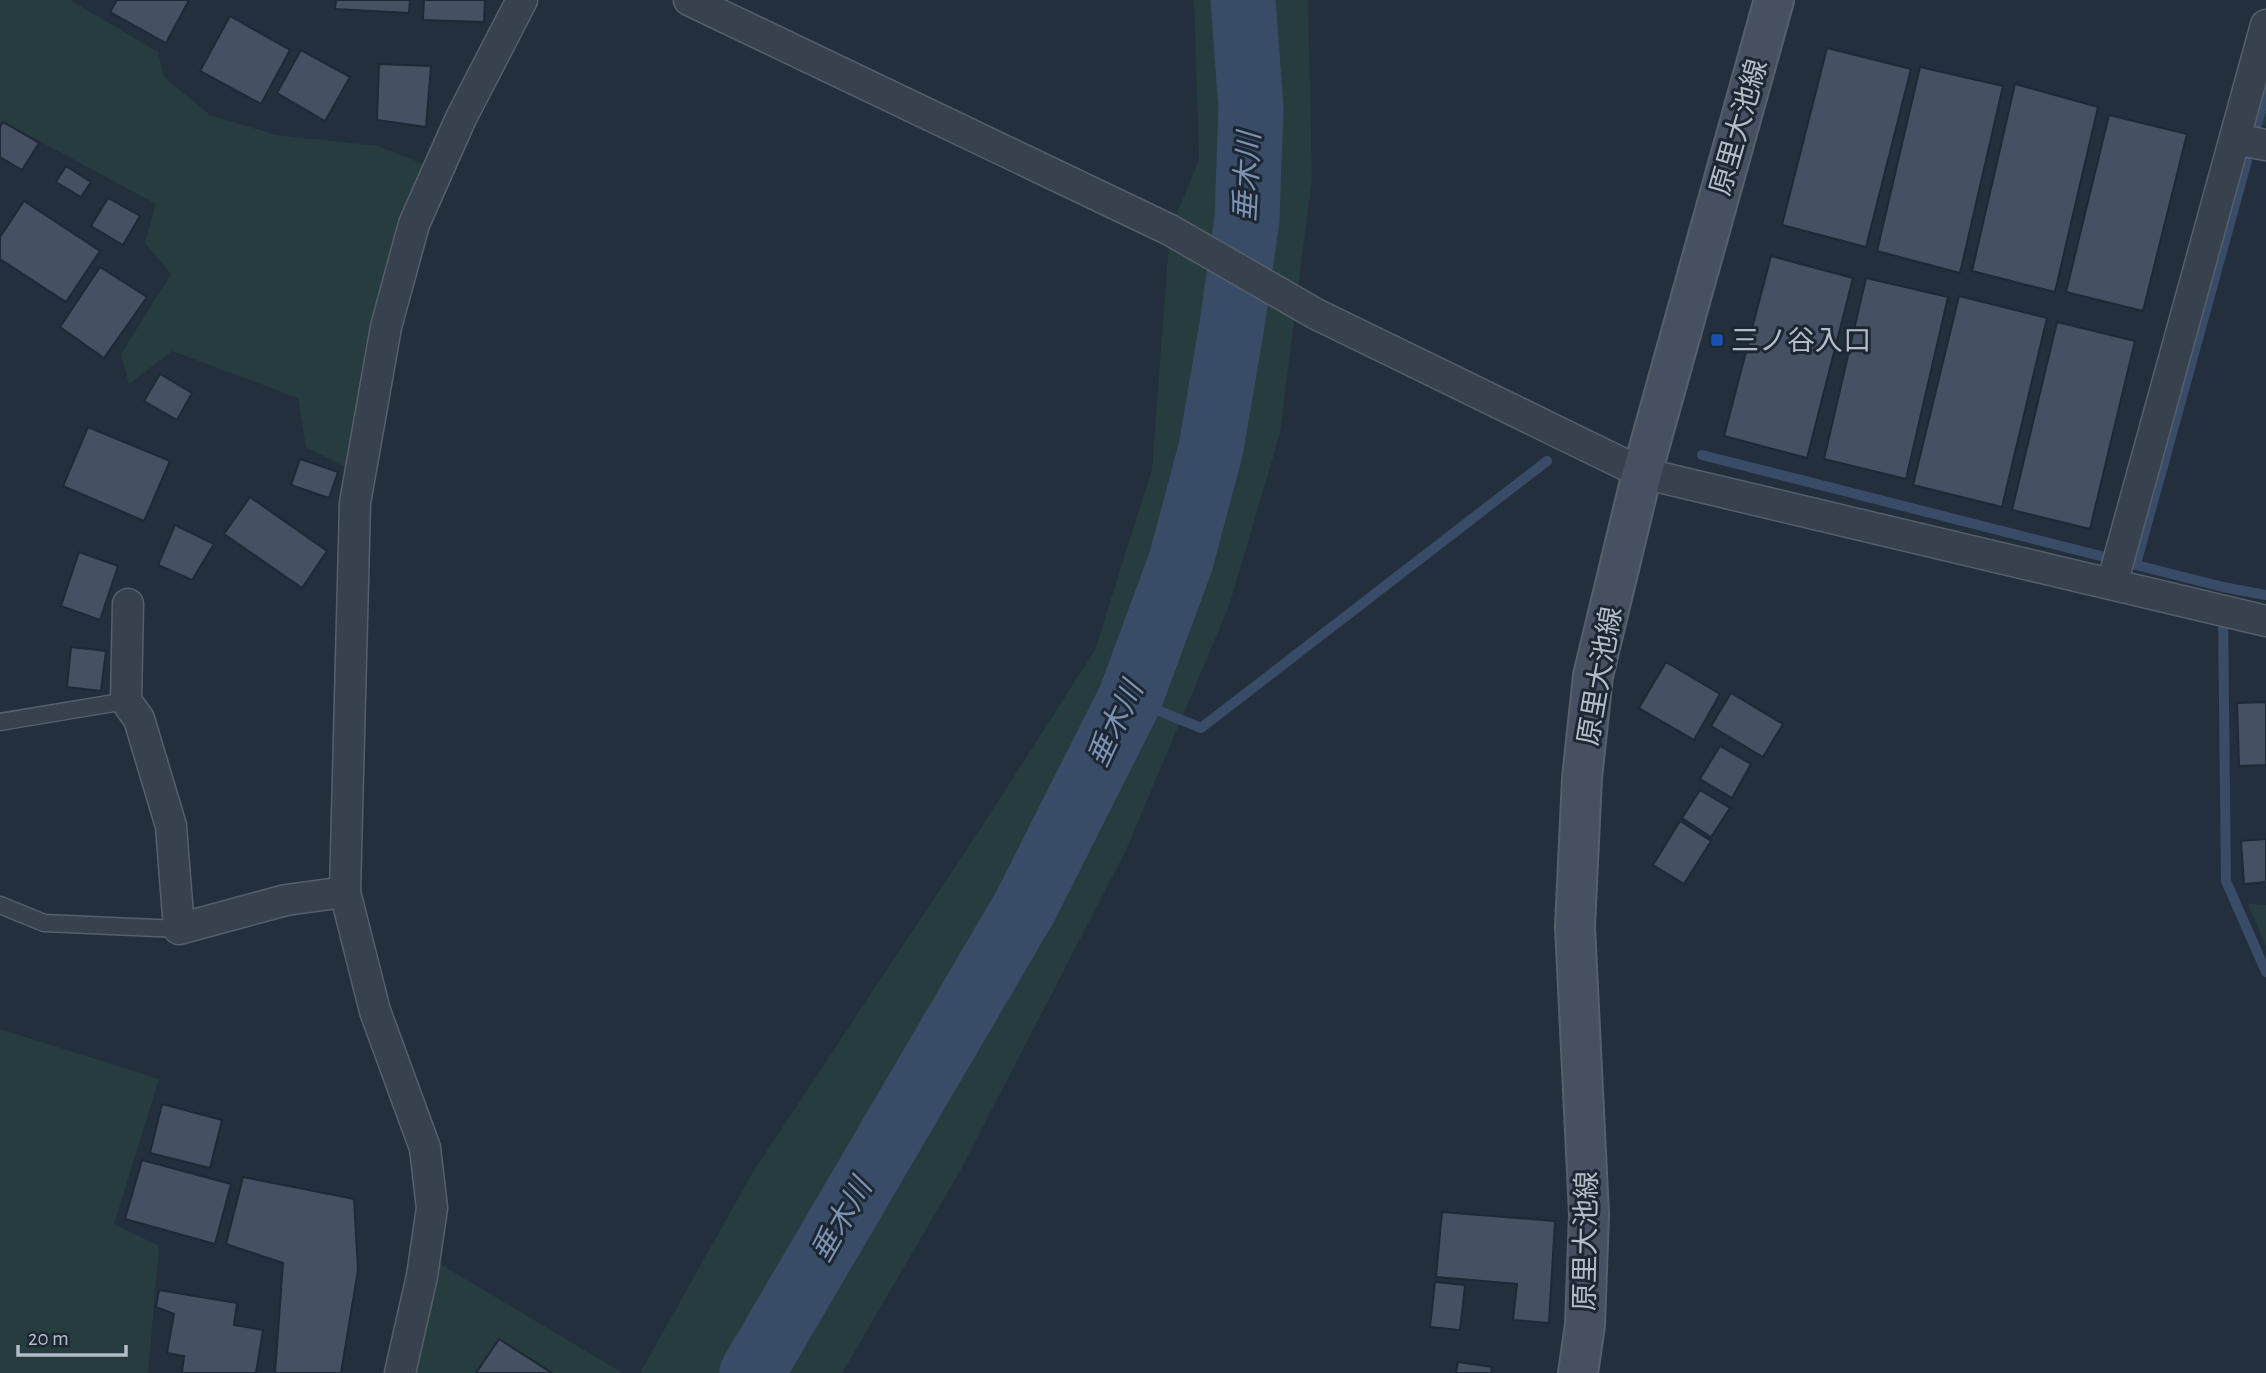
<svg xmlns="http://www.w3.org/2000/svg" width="2266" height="1373" font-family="'Alegreya Sans','Noto Sans JP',sans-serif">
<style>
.green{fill:#263c3f}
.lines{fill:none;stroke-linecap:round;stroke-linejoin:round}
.stream{stroke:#394c67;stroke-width:10}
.river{stroke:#394c67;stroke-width:65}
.building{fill:#455162;stroke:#1f2835;stroke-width:2}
.service-casing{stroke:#565f6c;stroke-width:19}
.minor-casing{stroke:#565f6c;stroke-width:33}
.secondary-casing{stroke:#565f6c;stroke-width:42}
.service{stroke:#38414e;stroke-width:16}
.minor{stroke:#38414e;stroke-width:30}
.secondary{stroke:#465061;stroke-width:38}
.transit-dot{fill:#1a4fb4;stroke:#1d2633;stroke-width:2.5}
.labels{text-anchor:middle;stroke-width:6;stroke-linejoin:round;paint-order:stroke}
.street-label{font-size:28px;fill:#b4bcc9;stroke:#1d2633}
.poi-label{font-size:28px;fill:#b4bcc9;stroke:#1d2633;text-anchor:start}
.water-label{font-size:30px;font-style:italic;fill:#7c92b1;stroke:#1d2633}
</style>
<rect width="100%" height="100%" fill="#242f3e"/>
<!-- green -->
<g class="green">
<path d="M 0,0 L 70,0 L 158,52 L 164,77 L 210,115 L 276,135 L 378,146 L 428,166 L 366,343 L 349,469 L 306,447 L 298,398 L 172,351 L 129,384 L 121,354 L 171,274 L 145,243 L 156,204 L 4,122 L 0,128 Z"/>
<path d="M 1194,0 L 1308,0 L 1312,178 L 1280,433 L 1229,606 L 1126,850 L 960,1171 L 842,1373 L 640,1373 L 753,1172 L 988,817 L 1095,650 L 1152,469 L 1170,230 L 1199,160 Z"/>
<path d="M 2266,59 L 2266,126 L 2250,122 Z"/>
<path d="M 2248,904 L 2266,905 L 2266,946 Z"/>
<path d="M 0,1029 L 159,1079 L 114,1224 L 159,1246 L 148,1373 L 0,1373 Z"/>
<path d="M 435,1261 L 621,1372 L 621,1373 L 405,1373 Z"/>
</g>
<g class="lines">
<!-- stream -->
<g class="stream">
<path d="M 2256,127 L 2266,92"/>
<path d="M 1702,455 L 2223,587 L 2266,595"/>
<path d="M 2136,564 L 2247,161"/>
<path d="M 2223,615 L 2226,881 L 2266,972"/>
<path d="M 1130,699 L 1201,728 L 1547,461"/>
</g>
<!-- river -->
<path class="river" d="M 752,1373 L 1026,905 L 1130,699 L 1181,561 L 1211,448 L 1232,325 L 1247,219 L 1251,108 L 1243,0"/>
</g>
<!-- building -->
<g class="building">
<path d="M 117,0 L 189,0 L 166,43 L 110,12 Z"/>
<path d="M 336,0 L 410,0 L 409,13 L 335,9 Z"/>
<path d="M 424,0 L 485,0 L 484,22 L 423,20 Z"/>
<path d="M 230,16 L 290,50 L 261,104 L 200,71 Z"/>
<path d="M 1827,48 L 1911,69 L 1866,247 L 1782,225 Z"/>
<path d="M 301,50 L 350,77 L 325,121 L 277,93 Z"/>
<path d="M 379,64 L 431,66 L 426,127 L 377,120 Z"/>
<path d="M 1920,67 L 2003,86 L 1960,273 L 1877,251 Z"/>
<path d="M 2015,84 L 2098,107 L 2055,292 L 1972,271 Z"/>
<path d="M 2109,115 L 2187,134 L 2143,311 L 2066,292 Z"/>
<path d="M 3,122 L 39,143 L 22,170 L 0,157 L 0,127 Z"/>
<path d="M 66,166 L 91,182 L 81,197 L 56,182 Z"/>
<path d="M 108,198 L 140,216 L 123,245 L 91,226 Z"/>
<path d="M 24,201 L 100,251 L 66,302 L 0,259 L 0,237 Z"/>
<path d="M 1771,256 L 1853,278 L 1807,458 L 1724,436 Z"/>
<path d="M 100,267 L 147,297 L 104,358 L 60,327 Z"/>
<path d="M 1866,278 L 1948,297 L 1906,479 L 1824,459 Z"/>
<path d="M 1959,296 L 2047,318 L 2002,507 L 1913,485 Z"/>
<path d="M 2057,322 L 2135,341 L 2090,529 L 2012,510 Z"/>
<path d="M 160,374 L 192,393 L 177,420 L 144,401 Z"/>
<path d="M 88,427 L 170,461 L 144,521 L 63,486 Z"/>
<path d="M 300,459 L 338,472 L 329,498 L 291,485 Z"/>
<path d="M 250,497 L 327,551 L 302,588 L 224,534 Z"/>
<path d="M 175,525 L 214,544 L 192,580 L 158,565 Z"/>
<path d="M 79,552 L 118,566 L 100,620 L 61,606 Z"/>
<path d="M 71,647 L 106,651 L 101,691 L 67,687 Z"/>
<path d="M 1666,662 L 1720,694 L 1694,740 L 1639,708 Z"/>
<path d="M 1731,693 L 1783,724 L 1763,757 L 1711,726 Z"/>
<path d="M 2266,702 L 2266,765 L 2239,766 L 2237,703 Z"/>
<path d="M 1720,746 L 1751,764 L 1732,798 L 1700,779 Z"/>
<path d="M 1700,790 L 1730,808 L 1711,837 L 1682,818 Z"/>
<path d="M 1680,821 L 1711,841 L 1684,884 L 1653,865 Z"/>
<path d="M 2266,839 L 2266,882 L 2244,884 L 2241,841 Z"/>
<path d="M 162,1104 L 222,1120 L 210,1168 L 150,1153 Z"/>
<path d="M 142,1160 L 231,1184 L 215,1244 L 125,1219 Z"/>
<path d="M 243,1177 L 354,1199 L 358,1270 L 341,1373 L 275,1373 L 283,1263 L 226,1244 Z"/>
<path d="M 1442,1212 L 1555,1221 L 1549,1323 L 1513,1320 L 1517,1284 L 1436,1277 Z"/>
<path d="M 1435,1282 L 1465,1285 L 1460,1330 L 1430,1327 Z"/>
<path d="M 159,1290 L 237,1303 L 234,1325 L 263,1330 L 256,1373 L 182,1373 L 184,1356 L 167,1353 L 174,1314 L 156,1307 Z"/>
<path d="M 499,1339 L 552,1373 L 476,1373 Z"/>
<path d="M 1458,1362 L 1492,1367 L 1491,1373 L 1456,1373 Z"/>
</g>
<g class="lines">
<!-- service casing -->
<g class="service-casing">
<g id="service">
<path d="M 0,722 L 126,701"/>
<path d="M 0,905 L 44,923 L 179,929"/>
</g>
</g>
<!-- minor casing -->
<g class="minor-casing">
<g id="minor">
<path d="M 689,0 L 1170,230 L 1316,314 L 1642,473 L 2266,621"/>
<path d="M 2235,139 L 2266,145"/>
<path d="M 2112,584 L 2266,25"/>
<path d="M 128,604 L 126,701 L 139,719 L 171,826 L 179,929 L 286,900 L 345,892"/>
<path d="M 400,1373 L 422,1276 L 432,1208 L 425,1148 L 375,1011 L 345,892 L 355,503 L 386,327 L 414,224 L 461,118 L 522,0"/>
</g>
</g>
<!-- secondary casing -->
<g class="secondary-casing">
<path id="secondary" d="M 1578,1373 L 1585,1325 L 1589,1214 L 1575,926 L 1582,778 L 1593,676 L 1642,473 L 1774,0"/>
</g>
<!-- service -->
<use href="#service" class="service"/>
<!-- minor -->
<use href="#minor" class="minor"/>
<!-- secondary -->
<use href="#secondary" class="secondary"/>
</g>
<!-- markers -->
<rect class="transit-dot" x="1710" y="333" width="14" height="14" rx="3.5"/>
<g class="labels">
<!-- street labels -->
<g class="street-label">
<text transform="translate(1738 127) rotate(-74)" y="10">原里大池線</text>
<text transform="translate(1599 676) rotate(-80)" y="10">原里大池線</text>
<text transform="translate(1585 1241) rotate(-89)" y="10">原里大池線</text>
</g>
<!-- poi labels -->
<g class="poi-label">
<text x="1731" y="350">三ノ谷入口</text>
</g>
<!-- water labels -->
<g class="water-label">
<text transform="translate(1247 177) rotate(-87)" y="10">垂木川</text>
<text transform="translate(1115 724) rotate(-65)" y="10">垂木川</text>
<text transform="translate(841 1220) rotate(-60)" y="10">垂木川</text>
</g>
</g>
<!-- scale -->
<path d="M18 1345v10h108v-10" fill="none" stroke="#b4bcc9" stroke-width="3.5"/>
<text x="28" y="1345" font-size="21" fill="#b4bcc9" stroke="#1d2633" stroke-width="5" paint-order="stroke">20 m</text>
</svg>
